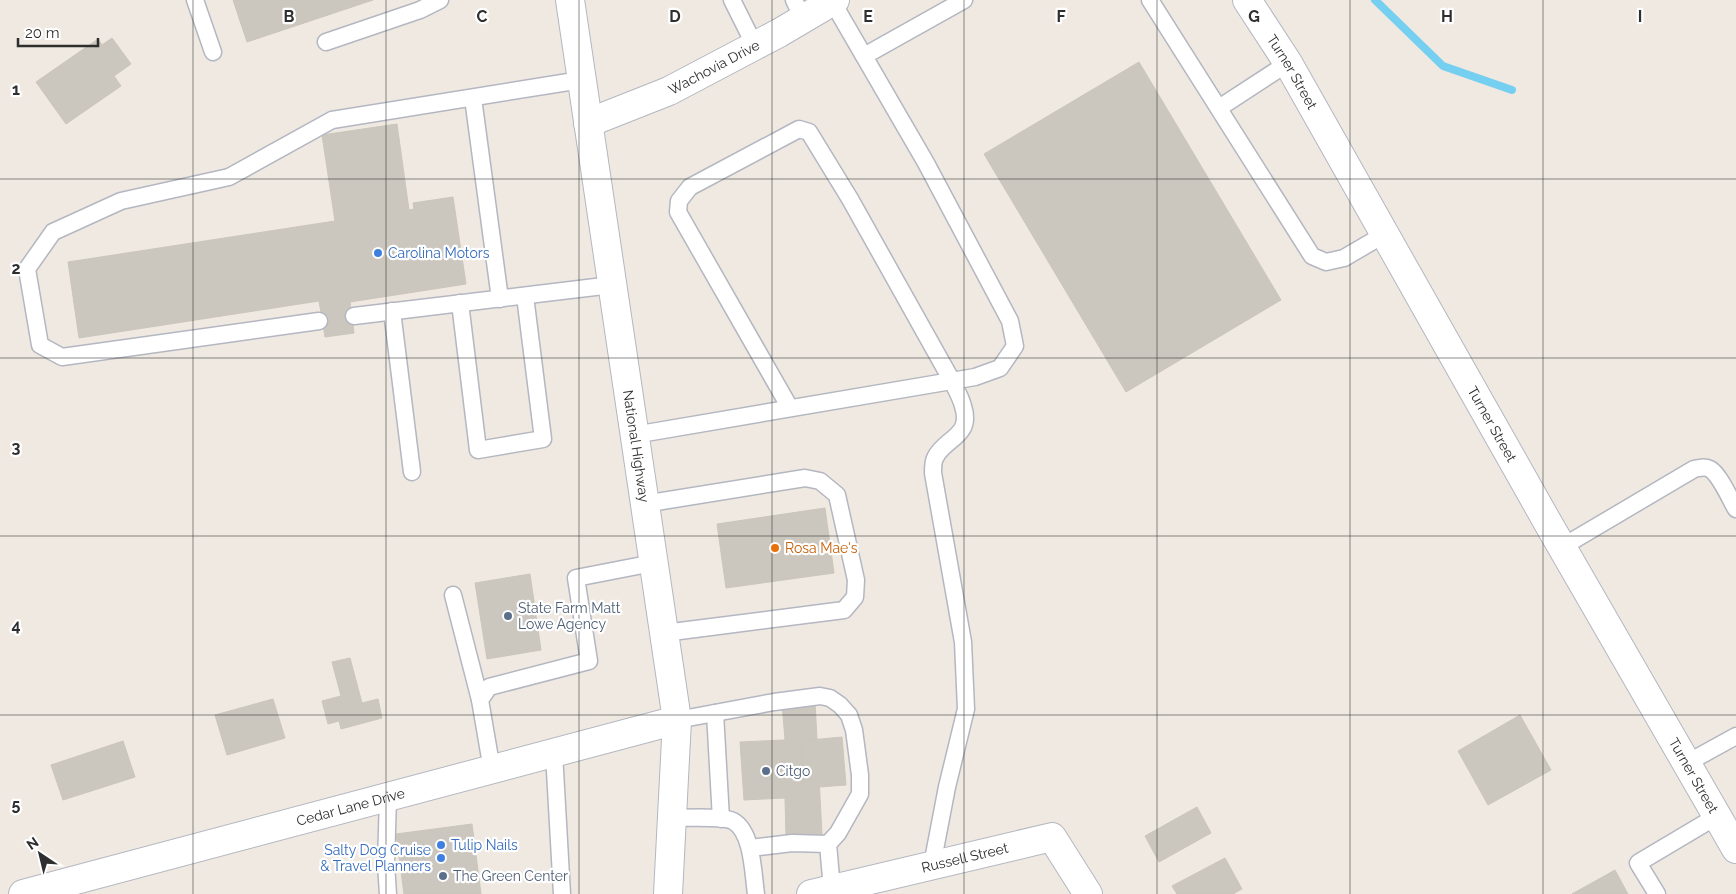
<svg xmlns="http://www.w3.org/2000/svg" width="1736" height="894" font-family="Raleway,sans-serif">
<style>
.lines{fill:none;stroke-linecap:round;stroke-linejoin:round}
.stream{stroke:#75cff0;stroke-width:8}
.building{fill:#cbc7bf;stroke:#cbc5ba}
.lane-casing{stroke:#b4b7c1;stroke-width:19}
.street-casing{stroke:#b4b7c1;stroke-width:30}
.secondary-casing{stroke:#b4b7c1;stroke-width:30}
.lane{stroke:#fff;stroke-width:16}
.street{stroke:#fff;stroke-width:28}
.secondary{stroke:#fff;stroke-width:28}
.grid{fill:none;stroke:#2e2e2e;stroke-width:1;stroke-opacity:0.55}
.shop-dot{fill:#3f7fe0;stroke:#fff;stroke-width:2}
.food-dot{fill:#e8710a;stroke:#fff;stroke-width:2}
.service-dot{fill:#5c6f8a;stroke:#fff;stroke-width:2}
.labels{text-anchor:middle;stroke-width:4.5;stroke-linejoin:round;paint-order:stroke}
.street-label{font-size:14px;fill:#2e2e2e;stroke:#fff}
.shop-label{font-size:14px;fill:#366cbe;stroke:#fff;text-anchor:start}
.food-label{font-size:14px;fill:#c56008;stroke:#fff;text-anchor:start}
.service-label{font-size:14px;fill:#4e5e75;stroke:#fff;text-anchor:start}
.grid-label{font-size:16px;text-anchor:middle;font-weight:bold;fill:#2e2e2e;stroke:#fff;stroke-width:4.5;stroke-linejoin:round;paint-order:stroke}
</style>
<rect width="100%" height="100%" fill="#efe9e1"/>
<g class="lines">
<!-- stream -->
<path class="stream" d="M 1375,0 L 1443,66 L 1512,90"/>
</g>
<!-- building -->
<g class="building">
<path d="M 233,0 L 373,0 L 247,42 Z"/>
<path d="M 112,38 L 131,64 L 114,76 L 121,86 L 66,124 L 36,82 L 98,39 L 102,45 Z"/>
<path d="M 1139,62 L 1281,300 L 1126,392 L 984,154 Z"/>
<path d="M 397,124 L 409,210 L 414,209 L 413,203 L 453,197 L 466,284 L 350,302 L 354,333 L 325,337 L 319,301 L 79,338 L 68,262 L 335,221 L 322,135 Z"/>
<path d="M 825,508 L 834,573 L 726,588 L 717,524 Z"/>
<path d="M 530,574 L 541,650 L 487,659 L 475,583 Z"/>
<path d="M 350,658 L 362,703 L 378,699 L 382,718 L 341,729 L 339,721 L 328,724 L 322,701 L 341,696 L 332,662 Z"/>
<path d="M 273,699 L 285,738 L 227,755 L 215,715 Z"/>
<path d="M 815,701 L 822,835 L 786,837 L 785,798 L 744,800 L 740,742 L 785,740 L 782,703 Z"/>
<path d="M 1520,715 L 1551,770 L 1488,805 L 1458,751 Z"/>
<path d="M 842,737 L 846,785 L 805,788 L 800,741 Z"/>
<path d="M 123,741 L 135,777 L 63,800 L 51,765 Z"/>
<path d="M 1197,807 L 1211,833 L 1159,862 L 1145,836 Z"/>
<path d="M 472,824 L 481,894 L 404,894 L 396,834 Z"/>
<path d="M 1225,858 L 1242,889 L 1233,894 L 1177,894 L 1172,886 Z"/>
<path d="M 1615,870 L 1628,894 L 1572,894 Z"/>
</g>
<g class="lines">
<!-- lane casing -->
<g class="lane-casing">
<g id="lane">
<path d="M 195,0 L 213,52"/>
<path d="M 732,0 L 755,46"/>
<path d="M 794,0 L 803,19"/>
<path d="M 1150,0 L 1312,256 L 1326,262 L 1344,258 L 1385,234"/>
<path d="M 326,42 L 420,10 L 440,0"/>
<path d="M 864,56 L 964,0"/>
<path d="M 473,98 L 500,299"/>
<path d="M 1219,108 L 1288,63"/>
<path d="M 460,303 L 478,450 L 543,439 L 525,296"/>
<path d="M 392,311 L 412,472"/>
<path d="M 354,316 L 612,285"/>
<path d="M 319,321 L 62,357 L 40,345 L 27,269 L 53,232 L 121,201 L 229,177 L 332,120 L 581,80"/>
<path d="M 790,408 L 678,212 L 679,201 L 690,187 L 799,129 L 809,132 L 850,199 L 952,381 C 956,389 961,398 963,406 C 973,437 944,438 935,458 C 933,462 933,469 933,473 L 963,642 L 966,709 L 947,787 L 932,865"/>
<path d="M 634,435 L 975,377 L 1000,368 L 1015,346 L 1010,321 L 926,163 L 832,1"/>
<path d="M 644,504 L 805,478 L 820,481 L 837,495 L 856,580 L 855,597 L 844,610 L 664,633"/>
<path d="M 1562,547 L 1694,469 C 1699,468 1705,466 1710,469 C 1720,475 1730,499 1736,509"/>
<path d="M 453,595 L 480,700"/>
<path d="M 715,713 L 721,819"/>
<path d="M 677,720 L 774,702 L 820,696 L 830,698 L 840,705 L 849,715 L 854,730 L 860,775 L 860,794 L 838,833 L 828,844 L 832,889"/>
<path d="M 554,753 L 562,894"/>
<path d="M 1687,763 L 1736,736"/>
<path d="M 492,770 L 480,700 L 489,687 L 589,661 L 576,578 L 653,563"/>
<path d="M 388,797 L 386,864 L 388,894"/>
<path d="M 670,818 C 683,818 724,816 733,821 C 753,832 753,874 756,894"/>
<path d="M 750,848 L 792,843 L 828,844"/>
<path d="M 1657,894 L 1638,863 L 1717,816"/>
</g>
</g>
<!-- street casing -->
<g class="street-casing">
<g id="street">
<path id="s1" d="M 1247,0 L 1288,63 L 1548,523 L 1736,849"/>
<path id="s2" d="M 588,123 L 669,91 L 779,33 L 835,0"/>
<path id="s3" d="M 23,894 L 677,720"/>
<path id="s4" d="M 811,894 L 1052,837 L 1088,894"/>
</g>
</g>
<!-- secondary casing -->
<g class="secondary-casing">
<g id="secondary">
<path id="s5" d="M 570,0 L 677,720 L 668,894"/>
</g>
</g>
<!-- lane -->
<use href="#lane" class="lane"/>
<!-- street -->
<use href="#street" class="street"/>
<!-- secondary -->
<use href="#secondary" class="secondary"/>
</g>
<!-- grid -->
<path class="grid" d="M 193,0 L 193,894M 386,0 L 386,894M 579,0 L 579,894M 772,0 L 772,894M 964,0 L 964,894M 1157,0 L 1157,894M 1350,0 L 1350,894M 1543,0 L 1543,894M 0,179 L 1736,179M 0,358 L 1736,358M 0,536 L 1736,536M 0,715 L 1736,715"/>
<!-- markers -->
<g class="shop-dot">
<circle cx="378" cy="253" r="5"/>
<circle cx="441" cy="845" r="5"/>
<circle cx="441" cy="858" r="5"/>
</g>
<circle class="food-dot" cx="775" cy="548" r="5"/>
<g class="service-dot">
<circle cx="508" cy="616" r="5"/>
<circle cx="766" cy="771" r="5"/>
<circle cx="443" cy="876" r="5"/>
</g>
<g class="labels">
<!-- street labels -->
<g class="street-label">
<text dy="5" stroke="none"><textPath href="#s2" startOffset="138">Wachovia Drive</textPath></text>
<text dy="5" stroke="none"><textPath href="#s1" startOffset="85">Turner Street</textPath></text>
<text dy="5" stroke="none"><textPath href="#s1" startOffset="490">Turner Street</textPath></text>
<text dy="5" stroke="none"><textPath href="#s5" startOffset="451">National Highway</textPath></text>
<text dy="5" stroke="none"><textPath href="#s1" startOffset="895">Turner Street</textPath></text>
<text dy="5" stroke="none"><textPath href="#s3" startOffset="339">Cedar Lane Drive</textPath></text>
<text dy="5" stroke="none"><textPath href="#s4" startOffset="158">Russell Street</textPath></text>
</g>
<!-- shop labels -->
<g class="shop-label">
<text x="388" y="258">Carolina Motors</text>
<text x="451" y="850">Tulip Nails</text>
<text x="431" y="855" text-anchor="end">Salty Dog Cruise<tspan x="431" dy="16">&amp; Travel Planners</tspan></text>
</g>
<!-- food labels -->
<g class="food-label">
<text x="785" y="553">Rosa Mae's</text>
</g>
<!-- service labels -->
<g class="service-label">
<text x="518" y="613">State Farm Matt<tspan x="518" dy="16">Lowe Agency</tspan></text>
<text x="776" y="776">Citgo</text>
<text x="453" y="881">The Green Center</text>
</g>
</g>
<g class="grid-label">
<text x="289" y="22">B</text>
<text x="482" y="22">C</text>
<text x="675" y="22">D</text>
<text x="868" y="22">E</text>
<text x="1061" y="22">F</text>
<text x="1254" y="22">G</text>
<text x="1447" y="22">H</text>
<text x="1640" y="22">I</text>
<text x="16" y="95">1</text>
<text x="16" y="274">2</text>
<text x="16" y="453">3</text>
<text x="16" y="631">4</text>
<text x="16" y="810">5</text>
</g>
<!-- north arrow -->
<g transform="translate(40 854) rotate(325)" stroke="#ffffff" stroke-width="4" paint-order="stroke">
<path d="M0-4L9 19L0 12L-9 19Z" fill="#2e2e2e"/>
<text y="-8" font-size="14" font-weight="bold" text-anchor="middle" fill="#2e2e2e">N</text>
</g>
<!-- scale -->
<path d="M18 38v8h80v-8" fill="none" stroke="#2e2e2e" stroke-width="2.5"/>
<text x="25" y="38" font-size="15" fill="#2e2e2e" stroke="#ffffff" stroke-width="4" paint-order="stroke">20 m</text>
</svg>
